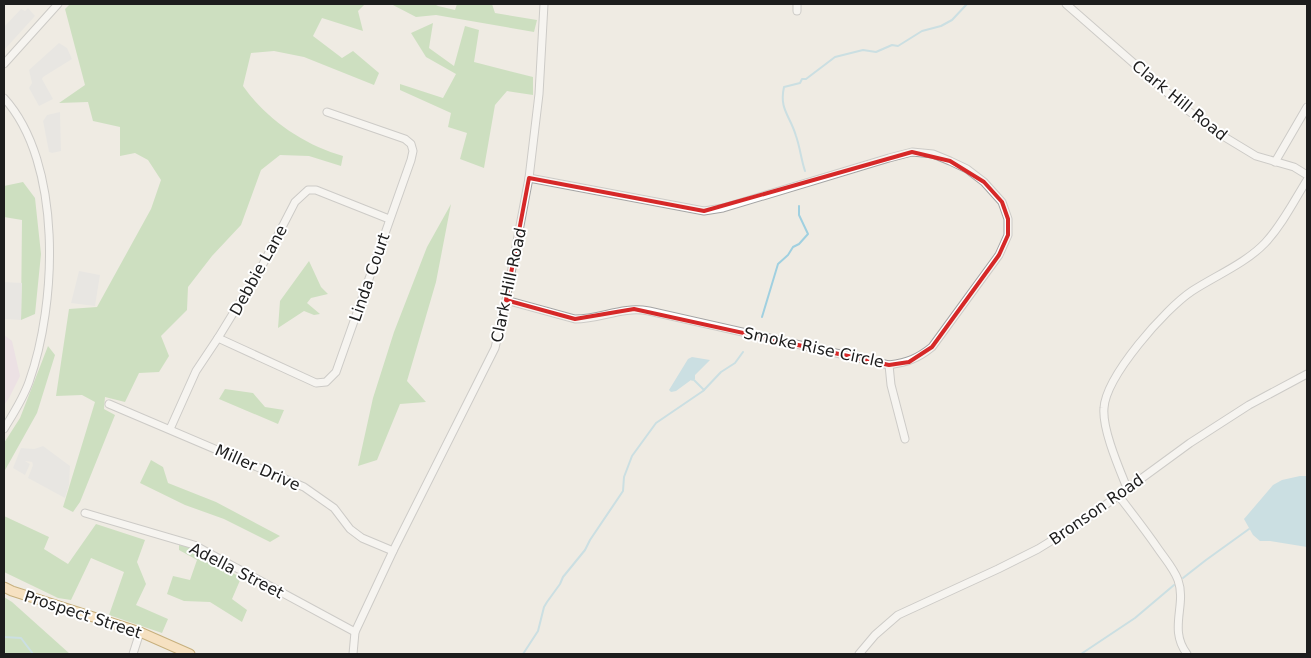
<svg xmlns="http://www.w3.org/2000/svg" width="1311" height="658" font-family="'DejaVu Sans',sans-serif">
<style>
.industrial{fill:#e9d4e4}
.forest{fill:#a5d195}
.parking{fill:#e1e1e1}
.water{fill:#a0d0e0}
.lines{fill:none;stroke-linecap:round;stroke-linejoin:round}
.stream{stroke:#a0d0e0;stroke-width:2}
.minor-casing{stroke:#a4a4a4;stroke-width:9}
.major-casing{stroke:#976800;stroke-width:11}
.minor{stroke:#fff;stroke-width:7}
.major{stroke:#ffd598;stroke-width:9}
.marked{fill:none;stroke:#d62828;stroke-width:4;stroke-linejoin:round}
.labels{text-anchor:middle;stroke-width:4;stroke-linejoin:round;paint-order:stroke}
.street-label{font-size:16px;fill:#1d1d1d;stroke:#fff}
</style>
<rect width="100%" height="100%" fill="#efebe3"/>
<!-- industrial -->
<path class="industrial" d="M 4,335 L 12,341 L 20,376 L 9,398 L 4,405 Z"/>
<!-- forest -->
<g class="forest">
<path d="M 70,4 L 365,4 L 358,11 L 363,31 L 322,18 L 313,36 L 342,58 L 353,51 L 379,73 L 374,85 L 304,57 L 274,51 L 251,53 L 243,86 C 266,119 304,145 343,156 L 341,166 L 309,156 L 280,155 L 261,170 L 241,225 L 212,256 L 188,287 L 187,310 L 161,336 L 169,356 L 159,372 L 139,373 L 125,402 L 105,397 L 104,409 L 115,415 L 80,502 L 73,512 L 63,507 L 95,402 L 82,395 L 56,396 L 69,309 L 97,307 L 151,209 L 161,180 L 148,160 L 135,153 L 120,156 L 120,127 L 93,121 L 88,102 L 59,103 L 85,85 L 65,9 Z"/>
<path d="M 391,4 L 434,4 L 438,6 L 455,10 L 457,4 L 492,4 L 495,13 L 537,20 L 534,32 L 436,15 L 416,17 Z"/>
<path d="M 433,23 L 429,48 L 454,66 L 465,26 L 479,30 L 474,62 L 533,77 L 533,95 L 507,91 L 495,105 L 484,168 L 460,159 L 467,133 L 448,127 L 451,113 L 400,90 L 400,84 L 443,98 L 456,74 L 426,57 L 411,33 Z"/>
<path d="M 23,182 L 35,198 L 41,254 L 35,314 L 21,320 L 22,220 L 4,217 L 4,186 Z"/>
<path d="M 451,204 L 436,282 L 407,381 L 426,402 L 400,404 L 377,460 L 358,466 L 373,398 L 394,332 L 427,247 Z"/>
<path d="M 309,261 L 321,287 L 328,294 L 311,298 L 307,303 L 320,314 L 314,315 L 304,311 L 278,328 L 280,301 Z"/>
<path d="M 48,346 L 55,355 L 37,413 L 4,472 L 4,443 L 20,418 Z"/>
<path d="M 225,389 L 253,393 L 265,407 L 284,410 L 278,424 L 219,399 Z"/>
<path d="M 151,460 L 163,467 L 168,483 L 216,502 L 280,536 L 270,542 L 224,519 L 185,505 L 140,483 Z"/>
<path d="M 4,516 L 49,537 L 44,549 L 68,564 L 96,524 L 145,540 L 137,562 L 146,584 L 136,605 L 168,619 L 162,633 L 109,615 L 124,572 L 91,558 L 71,600 L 58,598 L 4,572 Z"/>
<path d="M 179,545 L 193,548 L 241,578 L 232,599 L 247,610 L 242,622 L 210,602 L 184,601 L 167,594 L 173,576 L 190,580 L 197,560 L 179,550 Z"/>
<path d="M 4,597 L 12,602 L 70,654 L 4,654 Z"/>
</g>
<!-- parking -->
<g class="parking">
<path d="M 28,8 L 35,16 L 5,49 L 4,47 L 4,27 L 21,9 L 25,11 Z"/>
<path d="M 59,43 L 67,48 L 72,59 L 43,77 L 42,79 L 53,99 L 39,106 L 29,88 L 32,83 L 29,70 Z"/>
<path d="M 60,112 L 61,151 L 52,153 L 49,152 L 43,121 L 47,115 Z"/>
<path d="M 79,271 L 100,275 L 95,306 L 71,303 Z"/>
<path d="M 4,282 L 22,283 L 21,320 L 5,319 L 4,316 Z"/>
<path d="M 43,446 L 70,466 L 69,485 L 65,498 L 28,478 L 33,465 L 32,462 L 25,461 L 30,464 L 25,475 L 13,468 L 21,448 L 34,449 Z"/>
</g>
<!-- water -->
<g class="water">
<path d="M 692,357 L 710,360 L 695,375 L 695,379 L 692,381 L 691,380 L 676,391 L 671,392 L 669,390 L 688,359 Z"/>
<path d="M 1300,476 L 1307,476 L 1307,547 L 1270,541 L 1260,541 L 1253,535 L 1244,519 L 1273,485 L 1282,480 Z"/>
</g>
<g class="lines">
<!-- stream -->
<g class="stream">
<path d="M 805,171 C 801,159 800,147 796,136 C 790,115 779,110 784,87 L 800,83 L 802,79 L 806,79 L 835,57 L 863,50 L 876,52 L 892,45 L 898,46 L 922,31 L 941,26 L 952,20 L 967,4"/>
<path d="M 762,317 L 778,264 L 788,255 L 793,247 L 799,244 L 808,234 L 799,215 L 799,206"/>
<path d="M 694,380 L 704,390"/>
<path d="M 1183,578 L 1206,560 L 1249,529"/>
<path d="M 4,637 L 21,638 L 33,654"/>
<path d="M 523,654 L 538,631 L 544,607 L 547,602 L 560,584 L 563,577 L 585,550 L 590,540 L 623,491 L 624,477 L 632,456 L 656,423 L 703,391 L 721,372 L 735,363 L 743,352"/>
<path d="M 1081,654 L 1135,618 L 1174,585"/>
</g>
<!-- minor casing -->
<g class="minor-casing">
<g id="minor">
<path d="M 797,4 L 797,11"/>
<path d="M 1066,4 L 1186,109 L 1218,133 L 1256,156 L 1294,167 L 1307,175"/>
<path d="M 4,64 L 58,4"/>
<path d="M 4,98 C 63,163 57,304 29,382 C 23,399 13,414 4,429"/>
<path d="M 1275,162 L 1307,107"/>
<path d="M 506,300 L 575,319 C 602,319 621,306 649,311 L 889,365 C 908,362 917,359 932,347 L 999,255 L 1008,235 L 1008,219 L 1002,202 L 984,182 L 967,169 L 950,161 L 933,154 L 912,152 L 889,158 L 723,208 L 704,211 L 529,178"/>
<path d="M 218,338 L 316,383 L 326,382 L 336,372 L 411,160 L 413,151 L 411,144 L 405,139 L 327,112"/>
<path d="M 889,365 L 891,385 L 905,439"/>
<path d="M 109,404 L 304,487 L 334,508 L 350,529 L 362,538 L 393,551"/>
<path d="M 170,429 L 196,371 L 218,338 L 262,266 L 295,202 L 308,190 L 316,190 L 389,219"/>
<path d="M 1127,488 C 1119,468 1102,429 1104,408 C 1106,376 1165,309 1192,291 C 1215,276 1246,263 1265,243 C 1282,225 1294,201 1307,180"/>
<path d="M 1118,495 C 1132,513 1146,531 1159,550 C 1166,560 1174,569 1178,580 C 1187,605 1168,629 1187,654"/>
<path d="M 85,513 L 194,545 L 355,632"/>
<path d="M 133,654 L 140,632"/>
<path d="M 353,654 L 355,632 L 393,551 L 495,348 L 506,300 L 529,178 L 539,94 L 544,4"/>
<path d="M 859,654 L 875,635 L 898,615 L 998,569 L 1038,549 L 1082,522 L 1190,443 L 1249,405 L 1307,374"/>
</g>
</g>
<!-- major casing -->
<g class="major-casing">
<path id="major" d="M 4,587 L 12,591 L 140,632 L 190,654"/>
</g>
<!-- minor -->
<use href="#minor" class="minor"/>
<!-- major -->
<use href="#major" class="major"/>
</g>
<!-- marked area -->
<path d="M0 0H1311V658H0ZM 912,152 L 950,161 L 984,182 L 1002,202 L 1008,219 L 1008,235 L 999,255 L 932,347 L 909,362 L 889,365 L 634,309 L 575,319 L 506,300 L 529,178 L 704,211 Z" fill="#efebe3" fill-opacity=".55" fill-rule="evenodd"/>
<path class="marked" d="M 912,152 L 950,161 L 984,182 L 1002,202 L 1008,219 L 1008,235 L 999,255 L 932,347 L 909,362 L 889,365 L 634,309 L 575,319 L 506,300 L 529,178 L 704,211 Z"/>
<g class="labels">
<!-- street labels -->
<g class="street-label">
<text transform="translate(1180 100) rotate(39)" y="6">Clark Hill Road</text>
<text transform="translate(258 270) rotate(-61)" y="6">Debbie Lane</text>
<text transform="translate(369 277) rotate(-71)" y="6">Linda Court</text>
<text transform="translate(508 285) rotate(-78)" y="6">Clark Hill Road</text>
<text transform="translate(814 347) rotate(12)" y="6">Smoke Rise Circle</text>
<text transform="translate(258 467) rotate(24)" y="6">Miller Drive</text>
<text transform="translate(1096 509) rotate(-35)" y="6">Bronson Road</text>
<text transform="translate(237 570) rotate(27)" y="6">Adella Street</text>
<text transform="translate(83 614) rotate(18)" y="6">Prospect Street</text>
</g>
</g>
<!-- border -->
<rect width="1311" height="658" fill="none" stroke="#1d1d1d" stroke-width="10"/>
</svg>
